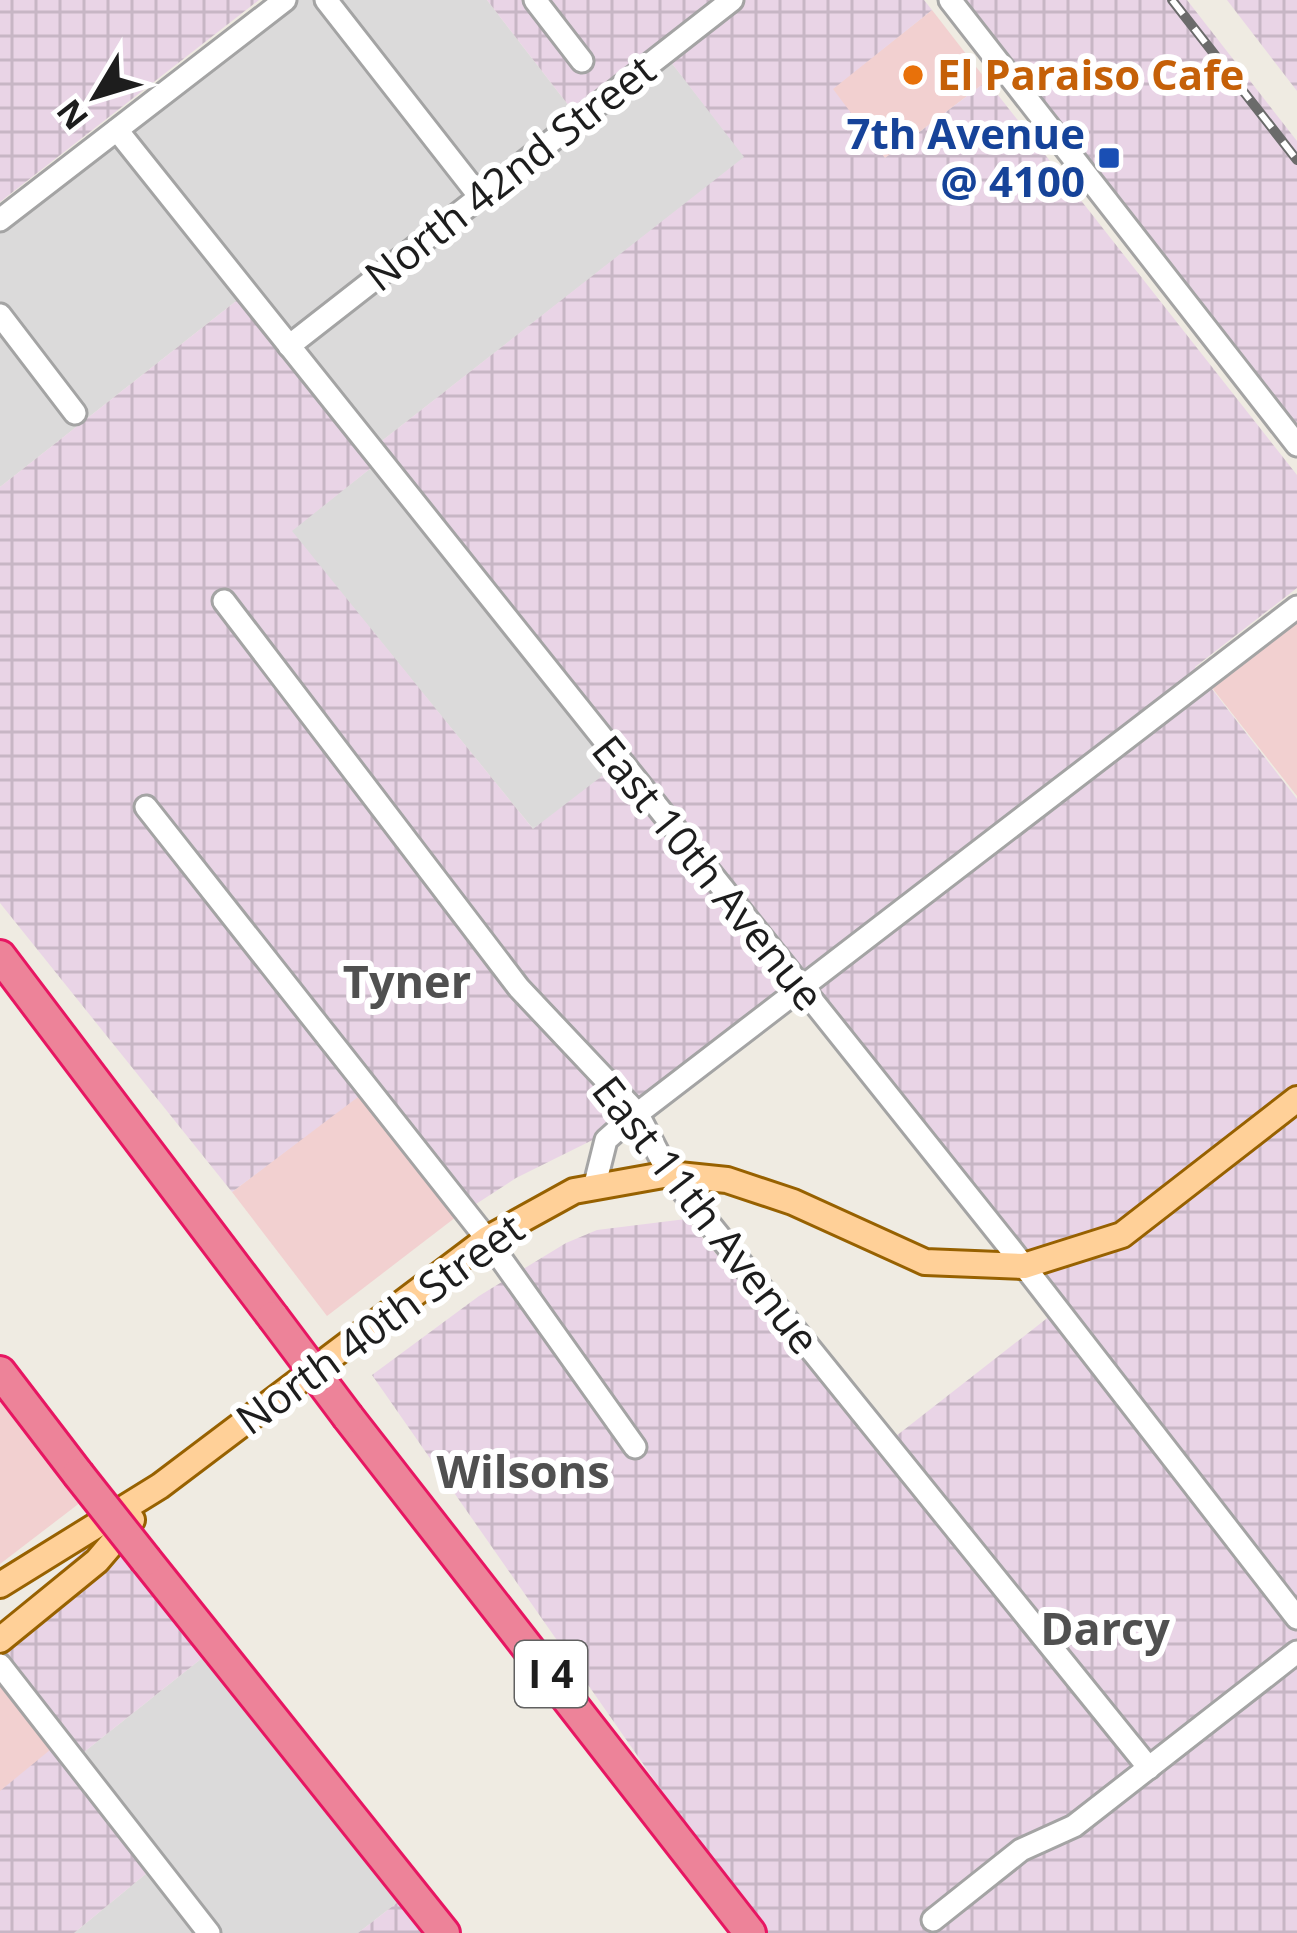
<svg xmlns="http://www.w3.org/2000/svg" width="1297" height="1933" font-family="'Open Sans',sans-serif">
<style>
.residential{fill:#dbdada}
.commercial{fill:#f2d0d0}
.industrial{fill:url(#industrial-grid)}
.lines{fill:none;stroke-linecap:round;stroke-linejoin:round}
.minor-casing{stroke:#a4a4a4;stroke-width:27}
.major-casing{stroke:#976100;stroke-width:30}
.highway-casing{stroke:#e71662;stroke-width:36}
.minor{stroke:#fff;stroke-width:21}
.major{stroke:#ffd098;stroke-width:24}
.highway{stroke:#ed8399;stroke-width:30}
.rail-casing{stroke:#6b6b6b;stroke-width:10}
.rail{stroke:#fff;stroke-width:6;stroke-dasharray:18;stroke-linecap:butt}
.highway-bridge-casing{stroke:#e71662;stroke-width:36;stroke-linecap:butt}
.highway-bridge{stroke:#ed8399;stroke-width:30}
.food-dot{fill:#e8710a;stroke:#fff;stroke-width:4.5}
.transit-dot{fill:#1a4fb4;stroke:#fff;stroke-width:4.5}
.labels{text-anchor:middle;stroke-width:12;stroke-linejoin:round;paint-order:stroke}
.shield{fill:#fff;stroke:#616161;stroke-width:3}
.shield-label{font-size:39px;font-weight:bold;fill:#1d1d1d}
.food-label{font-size:42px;font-weight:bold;fill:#c56008;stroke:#fff;text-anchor:start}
.transit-label{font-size:42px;font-weight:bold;fill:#164399;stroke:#fff;text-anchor:end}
.street-label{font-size:42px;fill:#1d1d1d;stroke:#fff}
.neighbourhood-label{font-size:45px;font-weight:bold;fill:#505050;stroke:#fff}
</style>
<defs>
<pattern id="industrial-grid" width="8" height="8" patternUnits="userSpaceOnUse" patternTransform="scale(3)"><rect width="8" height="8" fill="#e9d4e6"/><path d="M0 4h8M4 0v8" fill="none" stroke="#c7b6c5"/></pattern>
</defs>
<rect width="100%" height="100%" fill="#efebe2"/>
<!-- residential -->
<g class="residential">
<path d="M 294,0 L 487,0 L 576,115 L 292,336 L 130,128 Z"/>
<path d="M 667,57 L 745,157 L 374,447 L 293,346 Z"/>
<path d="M 118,138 L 245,294 L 0,487 L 0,228 Z"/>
<path d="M 376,464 L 615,766 L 534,830 L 291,531 Z"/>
<path d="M 221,1643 L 416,1888 L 358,1933 L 209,1933 L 74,1760 Z"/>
<path d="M 153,1868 L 205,1933 L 74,1933 Z"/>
</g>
<!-- commercial -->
<g class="commercial">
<path d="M 932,10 L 987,81 L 885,158 L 832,89 Z"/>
<path d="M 1297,614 L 1297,796 L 1209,684 Z"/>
<path d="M 362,1093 L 456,1217 L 327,1316 L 232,1192 Z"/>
<path d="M 0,1374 L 94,1492 L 0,1564 Z"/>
<path d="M 0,1670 L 60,1750 L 0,1799 Z"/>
</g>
<!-- industrial -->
<g class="industrial">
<path d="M 0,0 L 259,0 L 0,202 Z"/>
<path d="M 487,0 L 730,0 L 576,115 Z"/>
<path d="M 744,0 L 924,0 L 932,10 L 833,89 L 885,158 L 987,81 L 1297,475 L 1297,588 L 1195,667 L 1297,799 L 1297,1611 L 374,447 L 744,157 L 667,57 Z"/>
<path d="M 951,0 L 1187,0 L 1297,141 L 1297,443 Z"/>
<path d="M 1227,0 L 1297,0 L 1297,91 Z"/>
<path d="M 245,294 L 376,464 L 292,531 L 533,829 L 615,766 L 796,990 L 645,1114 L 516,1178 L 456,1217 L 362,1094 L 232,1192 L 0,903 L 0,487 Z"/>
<path d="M 686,1219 L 882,1447 L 1055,1312 L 1297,1625 L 1297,1933 L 761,1933 L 372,1375 L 479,1296 L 566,1243 L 597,1230 Z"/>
<path d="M 119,1519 L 221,1643 L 74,1760 L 0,1668 L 0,1625 Z"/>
<path d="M 56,1745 L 153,1868 L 74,1933 L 0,1933 L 0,1791 Z"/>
<path d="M 416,1888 L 450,1933 L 358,1933 Z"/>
</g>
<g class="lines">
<!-- minor casing -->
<g class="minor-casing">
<g id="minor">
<path d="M 326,0 L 480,197"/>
<path d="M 535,0 L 582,61"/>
<path d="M 950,0 L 1297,445"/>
<path d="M 117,130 L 1010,1248 L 1297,1618"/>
<path d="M 0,220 L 285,0"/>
<path d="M 0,315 L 75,413"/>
<path d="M 289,346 L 732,0"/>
<path d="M 224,601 L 519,988 L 637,1113 L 669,1174 L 1149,1768"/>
<path d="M 146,807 L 487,1239 L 635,1447"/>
<path d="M 595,1184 L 606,1140 L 624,1124 L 1297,607"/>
<path d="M 0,1665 L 209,1933"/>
<path d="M 933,1920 L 1021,1850 L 1074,1826 L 1297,1652"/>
</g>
</g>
<!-- major casing -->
<g class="major-casing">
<g id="major">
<path d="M 0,1585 L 160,1486 L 487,1239 L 574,1191 L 669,1174 L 727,1180 L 793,1202 L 925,1262 L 1024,1266 L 1122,1235 L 1297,1099"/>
<path d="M 0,1640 L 97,1561 L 132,1520"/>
</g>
</g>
<!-- highway casing -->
<g class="highway-casing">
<g id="highway">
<path d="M 0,956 L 273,1317"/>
<path d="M 0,1372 L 78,1474"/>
<path d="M 348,1417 L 750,1933"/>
<path d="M 146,1560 L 444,1933"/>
</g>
</g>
<!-- minor -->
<use href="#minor" class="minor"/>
<!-- major -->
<use href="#major" class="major"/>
<!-- highway -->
<use href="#highway" class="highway"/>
<!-- rail casing -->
<g class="rail-casing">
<path id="rail" d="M 1172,0 L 1297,160"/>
</g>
<!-- rail -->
<use href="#rail" class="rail"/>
<!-- highway-bridge casing -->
<g class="highway-bridge-casing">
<g id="highway-bridge">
<path d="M 273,1317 L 348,1417"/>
<path d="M 78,1474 L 146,1560"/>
</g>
</g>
<!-- highway-bridge -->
<use href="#highway-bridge" class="highway-bridge"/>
</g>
<!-- markers -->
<circle class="food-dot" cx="913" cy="75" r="12"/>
<rect class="transit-dot" x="1097" y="146" width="24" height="24" rx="6"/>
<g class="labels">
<!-- shield labels -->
<rect class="shield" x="515" y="1641" width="72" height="66" rx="9"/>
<g class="shield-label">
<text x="551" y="1688">I 4</text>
</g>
<!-- food labels -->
<g class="food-label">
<text x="937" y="90">El Paraiso Cafe</text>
</g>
<!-- transit labels -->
<g class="transit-label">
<text x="1085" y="149">7th Avenue<tspan x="1085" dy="48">@ 4100</tspan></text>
</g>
<!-- street labels -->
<g class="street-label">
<text transform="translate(510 173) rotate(-38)" y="15">North 42nd Street</text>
<text transform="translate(708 873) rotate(51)" y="15">East 10th Avenue</text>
<text transform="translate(706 1215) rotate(52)" y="15">East 11th Avenue</text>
<text transform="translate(380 1324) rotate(-36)" y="15">North 40th Street</text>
</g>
<!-- neighbourhood labels -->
<g class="neighbourhood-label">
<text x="407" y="998">Tyner</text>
<text x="523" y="1488">Wilsons</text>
<text x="1105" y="1645">Darcy</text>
</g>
</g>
<!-- north arrow -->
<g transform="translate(96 96) rotate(232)" stroke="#ffffff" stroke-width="9" paint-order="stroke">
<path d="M0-9L21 45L0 30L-21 45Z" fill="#1d1d1d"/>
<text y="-18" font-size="33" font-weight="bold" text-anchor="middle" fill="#1d1d1d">N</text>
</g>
</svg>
